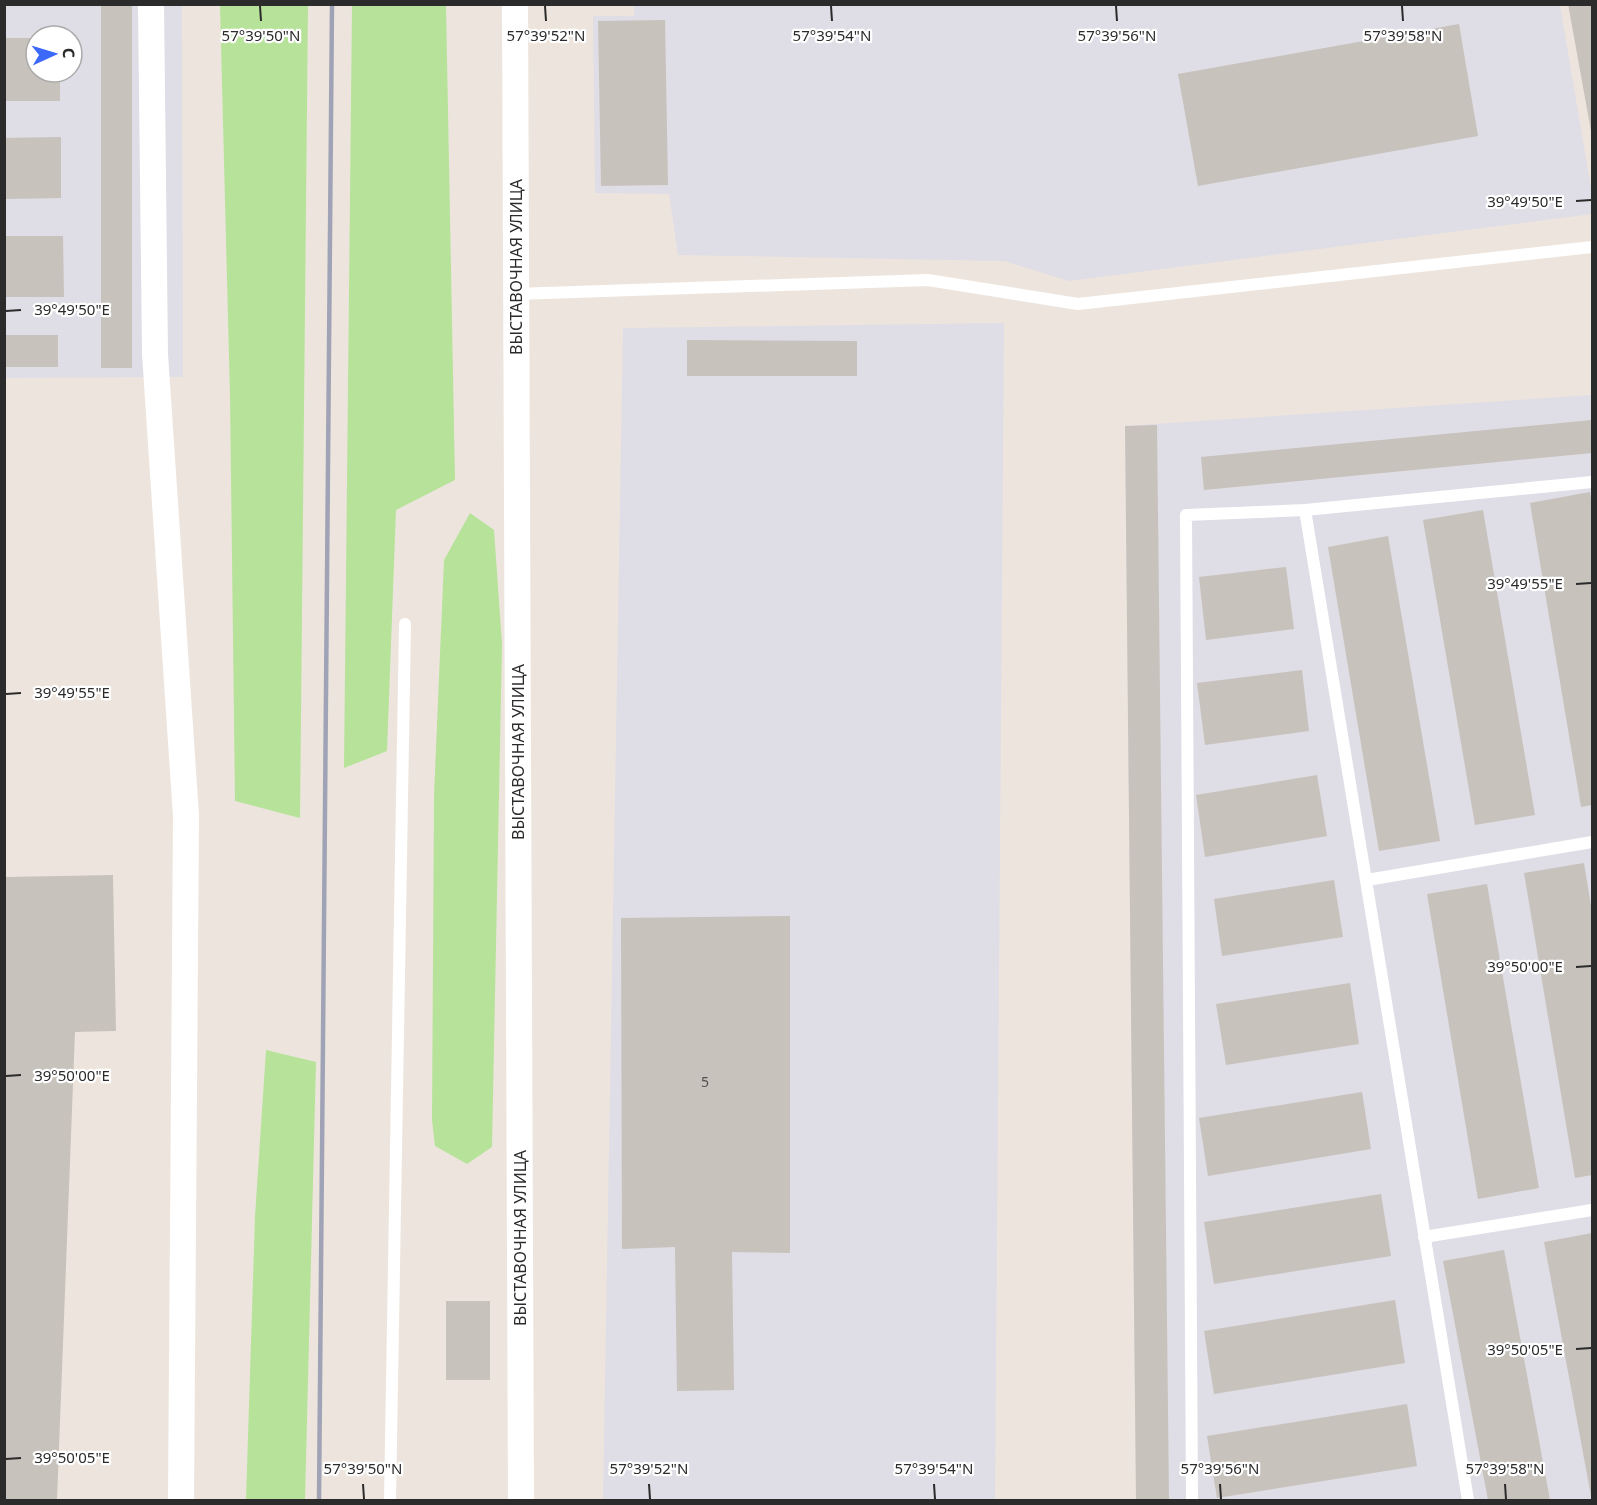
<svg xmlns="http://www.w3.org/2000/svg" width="1597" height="1505" font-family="'Noto Sans',sans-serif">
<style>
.industrial{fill:#dfdde5;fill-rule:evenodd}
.green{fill:#b6e399}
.building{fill:#c8c2bc}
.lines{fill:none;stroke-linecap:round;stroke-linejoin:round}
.lane{stroke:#fff;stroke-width:12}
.street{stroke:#fff;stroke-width:26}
.rail{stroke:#9fa3b5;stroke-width:4.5}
.ticks{fill:none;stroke:#2b2b2b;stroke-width:2}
.labels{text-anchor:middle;stroke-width:4.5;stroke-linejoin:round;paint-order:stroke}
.number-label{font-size:14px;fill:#52514f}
.street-label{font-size:16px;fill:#2b2b2b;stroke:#fff}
.ticks-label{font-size:15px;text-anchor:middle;fill:#2b2b2b;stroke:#fff;stroke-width:4.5;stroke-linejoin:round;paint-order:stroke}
</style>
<rect width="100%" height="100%" fill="#ede5dd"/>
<!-- industrial -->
<g class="industrial">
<path d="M 634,4 L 1560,5 L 1592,194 L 1592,214 L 1069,281 L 1004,261 L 678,255 L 669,194 L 595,193 L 593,16 L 634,16 Z"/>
<path d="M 4,5 L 182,5 L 183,377 L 5,378 ZM 36,36 L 72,36 L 72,72 L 36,72 Z"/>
<path d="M 1004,323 L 995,1500 L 603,1500 L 623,328 Z"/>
<path d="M 1592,395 L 1592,1500 L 1136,1500 L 1125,426 Z"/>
</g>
<!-- green -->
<g class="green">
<path d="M 220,5 L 308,5 L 300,818 L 235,801 L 230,396 Z"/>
<path d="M 352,5 L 446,5 L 455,480 L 396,510 L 387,751 L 344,768 Z"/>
<path d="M 470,513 L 494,530 L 502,644 L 492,1147 L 467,1164 L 435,1146 L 432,1120 L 434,795 L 444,560 Z"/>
<path d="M 266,1050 L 316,1062 L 305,1500 L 246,1500 L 255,1216 Z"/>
</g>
<!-- building -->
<g class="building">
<rect x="101" y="4" width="31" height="364"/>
<path d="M 1568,4 L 1592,4 L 1592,131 L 1591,131 Z"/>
<path d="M 665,20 L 668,185 L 601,186 L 598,21 Z"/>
<path d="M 1459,24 L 1478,136 L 1198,186 L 1178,74 Z"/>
<path d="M 4,38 L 36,38 L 36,72 L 60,72 L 60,101 L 4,101 Z"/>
<path d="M 61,137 L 61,198 L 4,199 L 4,138 Z"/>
<path d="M 4,236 L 63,236 L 64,297 L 4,297 Z"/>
<rect x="4" y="335" width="54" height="32"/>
<path d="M 687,340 L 857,341 L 857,376 L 687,376 Z"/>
<path d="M 1592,420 L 1592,453 L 1204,490 L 1201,457 Z"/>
<path d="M 1157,425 L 1169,1500 L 1136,1500 L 1125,426 Z"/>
<path d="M 1590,492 L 1592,506 L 1592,805 L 1581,807 L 1530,503 Z"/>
<path d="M 1483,510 L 1535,815 L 1475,825 L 1423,520 Z"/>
<path d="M 1388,536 L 1440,841 L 1379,851 L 1328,547 Z"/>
<path d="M 1286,567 L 1294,629 L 1206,640 L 1199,577 Z"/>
<path d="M 1302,670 L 1309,731 L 1205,745 L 1197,683 Z"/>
<path d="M 1317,775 L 1327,836 L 1205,857 L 1196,795 Z"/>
<path d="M 1584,863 L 1592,912 L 1592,1175 L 1575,1178 L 1524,873 Z"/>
<path d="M 113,875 L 116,1031 L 75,1032 L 57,1500 L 4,1500 L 4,877 Z"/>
<path d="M 1334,880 L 1343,937 L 1222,956 L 1214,899 Z"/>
<path d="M 1487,884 L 1539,1188 L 1478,1199 L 1427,894 Z"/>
<path d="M 790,916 L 790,1253 L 732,1252 L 734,1390 L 677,1391 L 675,1247 L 622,1249 L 621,918 Z"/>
<path d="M 1350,983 L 1359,1044 L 1226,1065 L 1216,1004 Z"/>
<path d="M 1362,1092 L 1371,1149 L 1208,1176 L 1199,1118 Z"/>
<path d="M 1381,1194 L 1391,1256 L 1214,1284 L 1204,1222 Z"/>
<path d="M 1592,1233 L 1592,1496 L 1591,1496 L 1544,1242 Z"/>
<path d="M 1504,1250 L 1550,1500 L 1488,1500 L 1443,1261 Z"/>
<path d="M 1395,1300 L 1405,1363 L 1214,1394 L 1204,1331 Z"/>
<rect x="446" y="1301" width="44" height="79"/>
<path d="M 1407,1404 L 1417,1466 L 1217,1498 L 1207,1436 Z"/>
</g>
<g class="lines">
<!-- lane -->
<g class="lane">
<path d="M 516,294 L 928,280 L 1078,304 L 1592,247"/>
<path d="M 1305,510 L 1468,1500"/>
<path d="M 1367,880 L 1592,842"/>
<path d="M 1424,1237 L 1592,1210"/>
<path d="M 390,1500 L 405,624"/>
<path d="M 1192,1500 L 1186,515 L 1305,510 L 1592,482"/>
</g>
<!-- street -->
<g class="street">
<path d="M 151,4 L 155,354 L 186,816 L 181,1500"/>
<path d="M 515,4 L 521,1500"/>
</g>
<!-- rail -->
<path class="rail" d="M 319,1500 L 332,4"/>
</g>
<!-- ticks -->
<path class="ticks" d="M 260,6 L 261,21M 545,6 L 546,21M 831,6 L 832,21M 1116,6 L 1117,21M 1402,6 L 1403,21M 1576,201 L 1591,200M 6,311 L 21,310M 1576,584 L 1591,583M 6,694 L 21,693M 1576,967 L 1591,966M 6,1076 L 21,1075M 1576,1349 L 1591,1348M 6,1459 L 21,1458M 363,1484 L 364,1499M 649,1484 L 650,1499M 934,1484 L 935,1499M 1220,1484 L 1221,1499M 1505,1484 L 1506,1499"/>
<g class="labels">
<!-- number labels -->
<g class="number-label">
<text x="705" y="1087">5</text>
</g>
<!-- street labels -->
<g class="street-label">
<text transform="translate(516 267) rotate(-90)" y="6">ВЫСТАВОЧНАЯ УЛИЦА</text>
<text transform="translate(518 752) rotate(-90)" y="6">ВЫСТАВОЧНАЯ УЛИЦА</text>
<text transform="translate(520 1238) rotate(-90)" y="6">ВЫСТАВОЧНАЯ УЛИЦА</text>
</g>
</g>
<g class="ticks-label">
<text x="261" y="41">57°39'50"N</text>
<text x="546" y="41">57°39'52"N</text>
<text x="832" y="41">57°39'54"N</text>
<text x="1117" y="41">57°39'56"N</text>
<text x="1403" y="41">57°39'58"N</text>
<text x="1525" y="207">39°49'50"E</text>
<text x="72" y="315">39°49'50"E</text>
<text x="1525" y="589">39°49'55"E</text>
<text x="72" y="698">39°49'55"E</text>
<text x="1525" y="972">39°50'00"E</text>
<text x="72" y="1081">39°50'00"E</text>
<text x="1525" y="1355">39°50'05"E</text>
<text x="72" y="1463">39°50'05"E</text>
<text x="363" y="1474">57°39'50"N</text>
<text x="649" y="1474">57°39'52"N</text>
<text x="934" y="1474">57°39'54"N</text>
<text x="1220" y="1474">57°39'56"N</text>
<text x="1505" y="1474">57°39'58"N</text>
</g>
<!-- border -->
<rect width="1597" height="1505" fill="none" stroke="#2b2b2b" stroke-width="12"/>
<!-- north arrow -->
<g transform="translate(54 54) rotate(86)"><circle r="28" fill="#ffffff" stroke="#aaaaaa" stroke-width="1.5"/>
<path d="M0-4.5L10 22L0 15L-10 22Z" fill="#3c69fa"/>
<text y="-9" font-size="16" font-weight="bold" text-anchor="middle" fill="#2b2b2b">С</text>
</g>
</svg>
